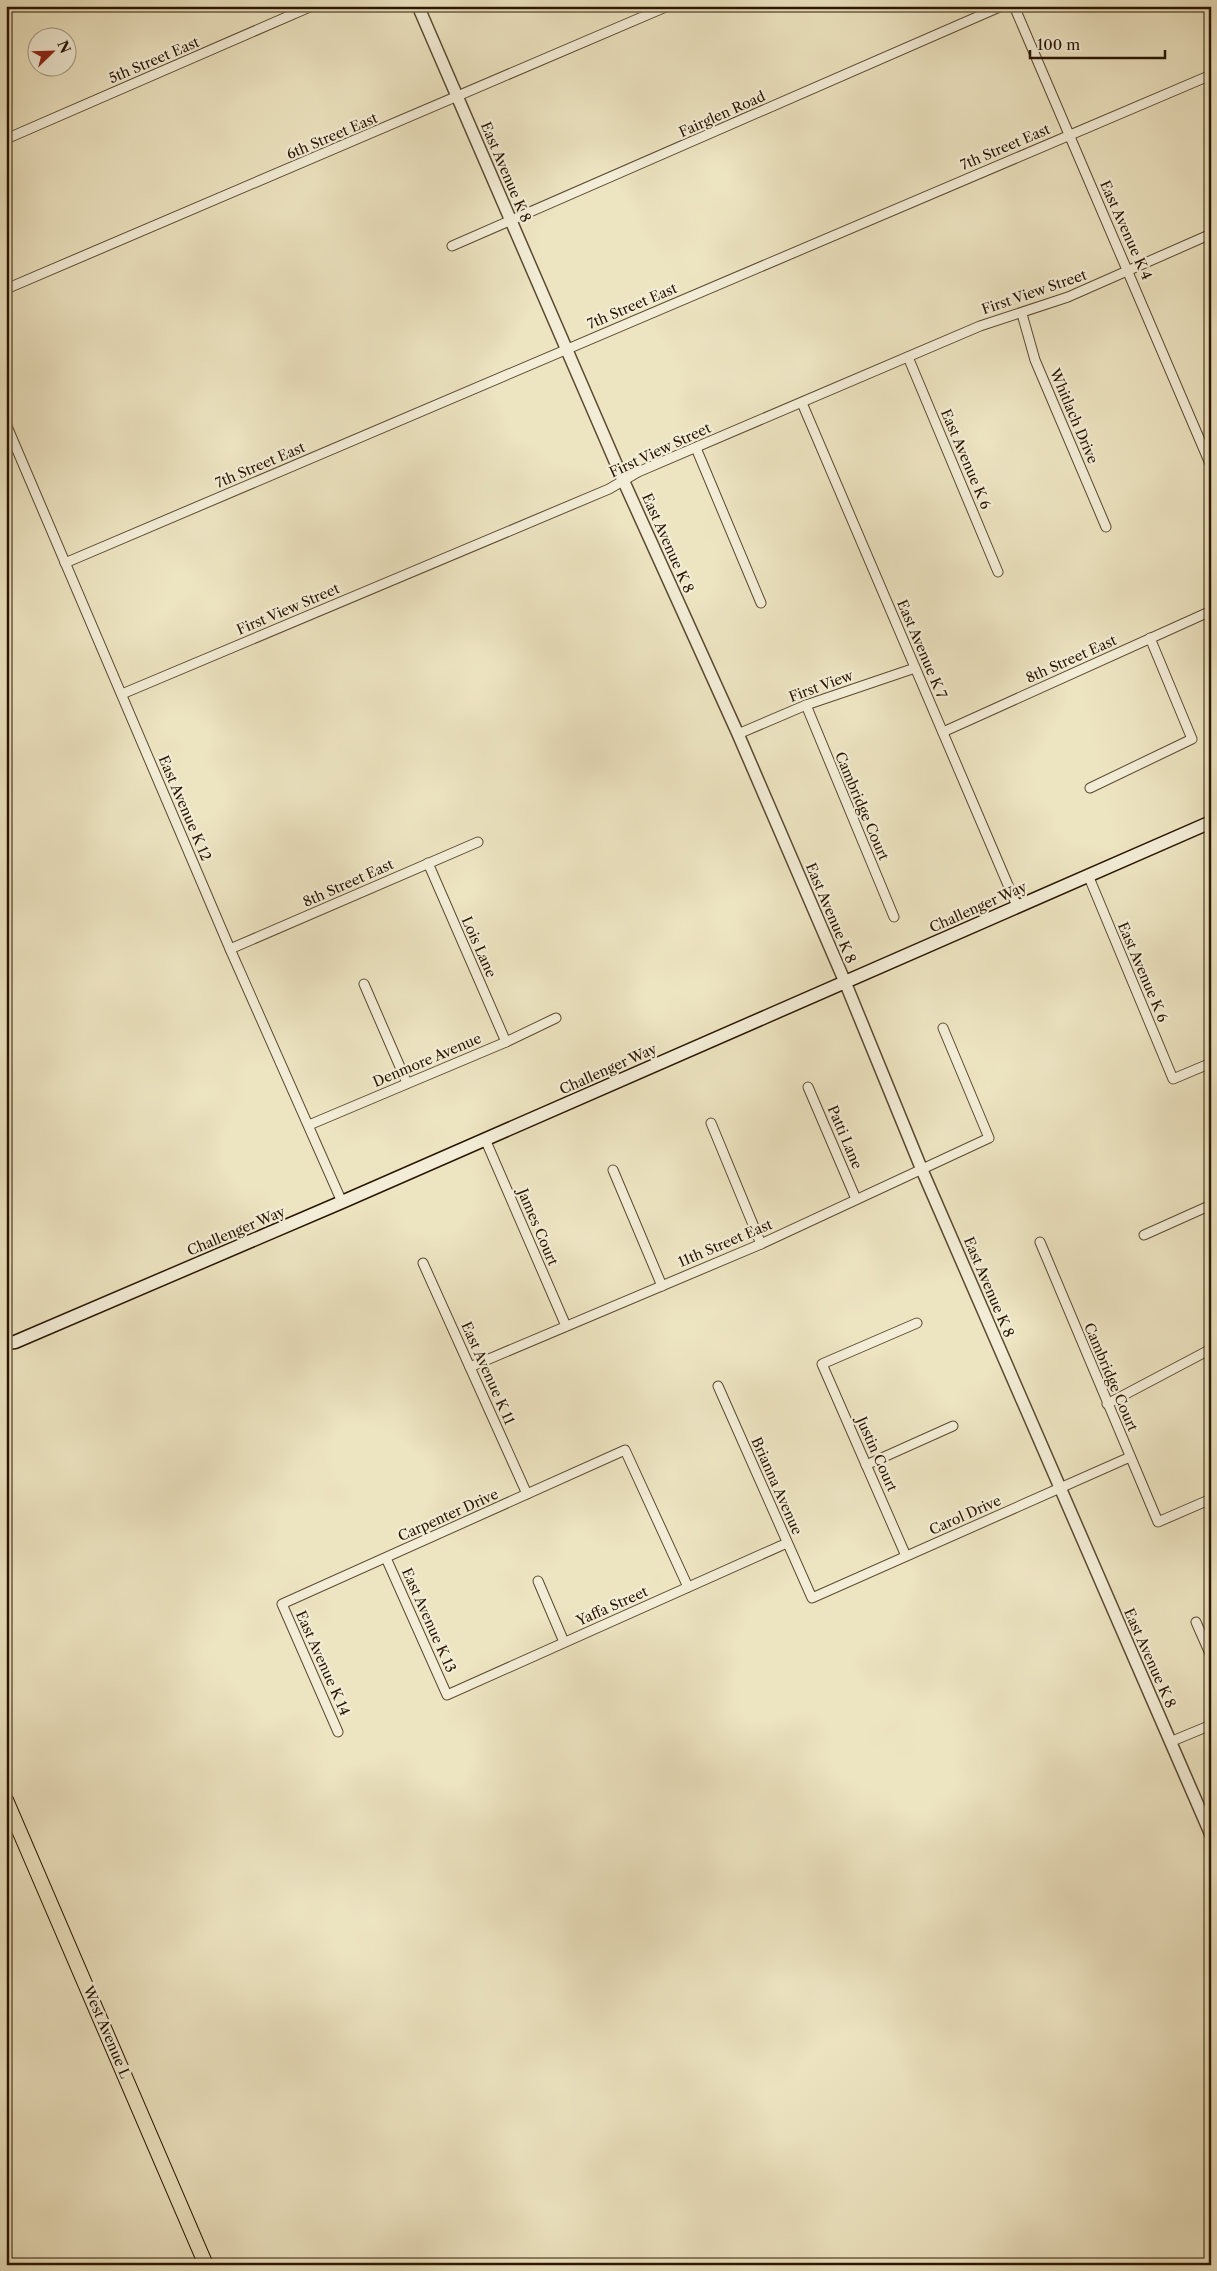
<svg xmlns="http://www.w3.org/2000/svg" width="1217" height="2271" font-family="'Libre Caslon Text',serif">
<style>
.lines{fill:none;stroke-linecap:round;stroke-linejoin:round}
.minor-casing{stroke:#5b4a30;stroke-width:11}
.tertiary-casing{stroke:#5b4a30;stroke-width:14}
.secondary-casing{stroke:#2a1600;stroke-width:15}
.primary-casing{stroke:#2a1600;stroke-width:16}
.minor{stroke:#f3edd7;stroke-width:9}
.tertiary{stroke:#f3edd7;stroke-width:11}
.secondary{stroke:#f3edd7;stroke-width:12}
.primary{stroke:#ede4c1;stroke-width:14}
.labels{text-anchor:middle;stroke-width:4.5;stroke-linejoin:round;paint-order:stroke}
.street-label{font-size:14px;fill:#2a1600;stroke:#f3edd7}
</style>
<rect width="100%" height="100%" fill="#ede4c1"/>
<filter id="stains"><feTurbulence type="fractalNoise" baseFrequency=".004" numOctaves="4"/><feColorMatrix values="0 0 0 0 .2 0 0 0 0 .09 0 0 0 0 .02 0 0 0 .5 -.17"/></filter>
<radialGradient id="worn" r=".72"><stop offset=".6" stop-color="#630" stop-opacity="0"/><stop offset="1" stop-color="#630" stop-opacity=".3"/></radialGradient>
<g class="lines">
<!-- minor casing -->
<g class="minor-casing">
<g id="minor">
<path d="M 1014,6 L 1211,466"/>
<path d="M 6,139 L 312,6"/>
<path d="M 452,246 L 1002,6"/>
<path d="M 6,289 L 668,6"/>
<path d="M 1022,314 L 1035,360 L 1106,527"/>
<path d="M 908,357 L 998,572"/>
<path d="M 802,403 L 1017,906"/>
<path d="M 6,424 L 230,949 L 342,1202"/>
<path d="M 696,448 L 761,603"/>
<path d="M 65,563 L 1211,75"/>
<path d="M 122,694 L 609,489 L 638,472 L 980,326 L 1068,297 L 1211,234"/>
<path d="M 806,705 L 894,917"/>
<path d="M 943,732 L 1211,611"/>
<path d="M 738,734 L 806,705 L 915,668"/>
<path d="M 1090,788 L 1192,739 L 1150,638"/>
<path d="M 428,863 L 506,1042"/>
<path d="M 1088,875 L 1173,1079 L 1211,1063"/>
<path d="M 230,949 L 478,842"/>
<path d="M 364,984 L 407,1083"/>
<path d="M 808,1087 L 856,1199"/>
<path d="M 711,1123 L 761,1244"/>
<path d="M 309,1125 L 506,1042 L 556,1018"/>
<path d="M 485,1139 L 566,1326"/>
<path d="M 613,1170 L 662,1286"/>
<path d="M 1144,1235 L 1211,1205"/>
<path d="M 1040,1242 L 1158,1522 L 1211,1499"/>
<path d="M 423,1263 L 527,1494"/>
<path d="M 470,1367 L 761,1244 L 989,1138 L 943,1028"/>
<path d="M 718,1386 L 812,1598 L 1130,1457"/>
<path d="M 1107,1404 L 1211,1349"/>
<path d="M 866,1465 L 953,1426"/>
<path d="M 906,1556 L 822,1364 L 917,1323"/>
<path d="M 386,1558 L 447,1695 L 787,1543"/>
<path d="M 538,1581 L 564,1642"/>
<path d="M 1196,1622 L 1211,1656"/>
<path d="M 338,1732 L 282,1604 L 625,1450 L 688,1587"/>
<path d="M 1170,1742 L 1211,1725"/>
</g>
</g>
<!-- tertiary casing -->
<g class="tertiary-casing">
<path id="tertiary" d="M 418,6 L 624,482 L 738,734 L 845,982 L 922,1170 L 1211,1835"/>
</g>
<!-- secondary casing -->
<g class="secondary-casing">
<path id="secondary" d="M 6,1343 L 15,1342 L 342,1202 L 1211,822"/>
</g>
<!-- primary casing -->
<g class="primary-casing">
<path id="primary" d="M 6,1800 L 206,2265"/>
</g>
<!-- minor -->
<use href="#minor" class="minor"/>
<!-- tertiary -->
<use href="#tertiary" class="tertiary"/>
<!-- secondary -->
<use href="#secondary" class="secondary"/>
<!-- primary -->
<use href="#primary" class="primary"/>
</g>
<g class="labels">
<!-- street labels -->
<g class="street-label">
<text transform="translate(154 60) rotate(-23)" y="5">5th Street East</text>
<text transform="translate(722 114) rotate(-24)" y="5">Fairglen Road</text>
<text transform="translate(332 136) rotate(-23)" y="5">6th Street East</text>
<text transform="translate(1005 147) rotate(-23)" y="5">7th Street East</text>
<text transform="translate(506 172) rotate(67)" y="5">East Avenue K 8</text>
<text transform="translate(1126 230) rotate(66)" y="5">East Avenue K 4</text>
<text transform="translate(1034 292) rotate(-19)" y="5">First View Street</text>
<text transform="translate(632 306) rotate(-23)" y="5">7th Street East</text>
<text transform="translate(1074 416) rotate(67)" y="5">Whitlach Drive</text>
<text transform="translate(660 450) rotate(-25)" y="5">First View Street</text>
<text transform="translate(966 459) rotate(67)" y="5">East Avenue K 6</text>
<text transform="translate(260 465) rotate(-23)" y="5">7th Street East</text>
<text transform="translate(668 543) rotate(66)" y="5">East Avenue K 8</text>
<text transform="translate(288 609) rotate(-23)" y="5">First View Street</text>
<text transform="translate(922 649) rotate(67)" y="5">East Avenue K 7</text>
<text transform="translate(1071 659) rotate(-24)" y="5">8th Street East</text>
<text transform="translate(821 686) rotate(-20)" y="5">First View</text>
<text transform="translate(862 806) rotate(67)" y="5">Cambridge Court</text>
<text transform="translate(185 808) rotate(67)" y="5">East Avenue K 12</text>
<text transform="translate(348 883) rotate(-24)" y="5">8th Street East</text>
<text transform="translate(978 907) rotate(-24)" y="5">Challenger Way</text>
<text transform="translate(831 913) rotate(67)" y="5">East Avenue K 8</text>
<text transform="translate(479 947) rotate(66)" y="5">Lois Lane</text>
<text transform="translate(1143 972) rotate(67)" y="5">East Avenue K 6</text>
<text transform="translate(427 1060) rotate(-23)" y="5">Denmore Avenue</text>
<text transform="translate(608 1069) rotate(-24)" y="5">Challenger Way</text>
<text transform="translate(845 1137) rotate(67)" y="5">Patti Lane</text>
<text transform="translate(538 1227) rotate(67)" y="5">James Court</text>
<text transform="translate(236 1231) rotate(-23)" y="5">Challenger Way</text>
<text transform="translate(725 1243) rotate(-23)" y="5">11th Street East</text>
<text transform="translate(989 1287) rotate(67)" y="5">East Avenue K 8</text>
<text transform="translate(488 1373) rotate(66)" y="5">East Avenue K 11</text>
<text transform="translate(1111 1377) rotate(67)" y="5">Cambridge Court</text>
<text transform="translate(877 1454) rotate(66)" y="5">Justin Court</text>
<text transform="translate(777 1486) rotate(66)" y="5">Brianna Avenue</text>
<text transform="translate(448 1515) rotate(-24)" y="5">Carpenter Drive</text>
<text transform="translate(965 1515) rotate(-24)" y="5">Carol Drive</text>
<text transform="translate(612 1606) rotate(-24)" y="5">Yaffa Street</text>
<text transform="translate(429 1620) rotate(66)" y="5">East Avenue K 13</text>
<text transform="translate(1150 1658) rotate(66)" y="5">East Avenue K 8</text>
<text transform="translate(323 1663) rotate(66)" y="5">East Avenue K 14</text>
<text transform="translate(107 2032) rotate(67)" y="5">West Avenue L</text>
</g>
</g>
<!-- margin -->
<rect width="1217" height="2271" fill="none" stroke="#ede4c1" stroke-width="25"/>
<rect x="8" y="8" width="1202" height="2256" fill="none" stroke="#2a1600" stroke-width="2.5"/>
<rect x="12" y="12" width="1192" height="2246" fill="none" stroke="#2a1600"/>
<!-- north arrow -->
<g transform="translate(52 52) rotate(67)"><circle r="24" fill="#f3edd7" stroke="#a39781"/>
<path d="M0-4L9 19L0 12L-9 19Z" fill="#8f2418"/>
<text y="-8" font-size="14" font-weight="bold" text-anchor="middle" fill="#2a1600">N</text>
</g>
<!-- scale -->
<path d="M1030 50v8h135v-8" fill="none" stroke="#2a1600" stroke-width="2.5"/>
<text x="1037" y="50" font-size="15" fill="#2a1600" stroke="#f3edd7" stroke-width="4" paint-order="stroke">100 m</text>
<rect width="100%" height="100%" filter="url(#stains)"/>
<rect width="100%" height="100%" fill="url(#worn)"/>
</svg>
